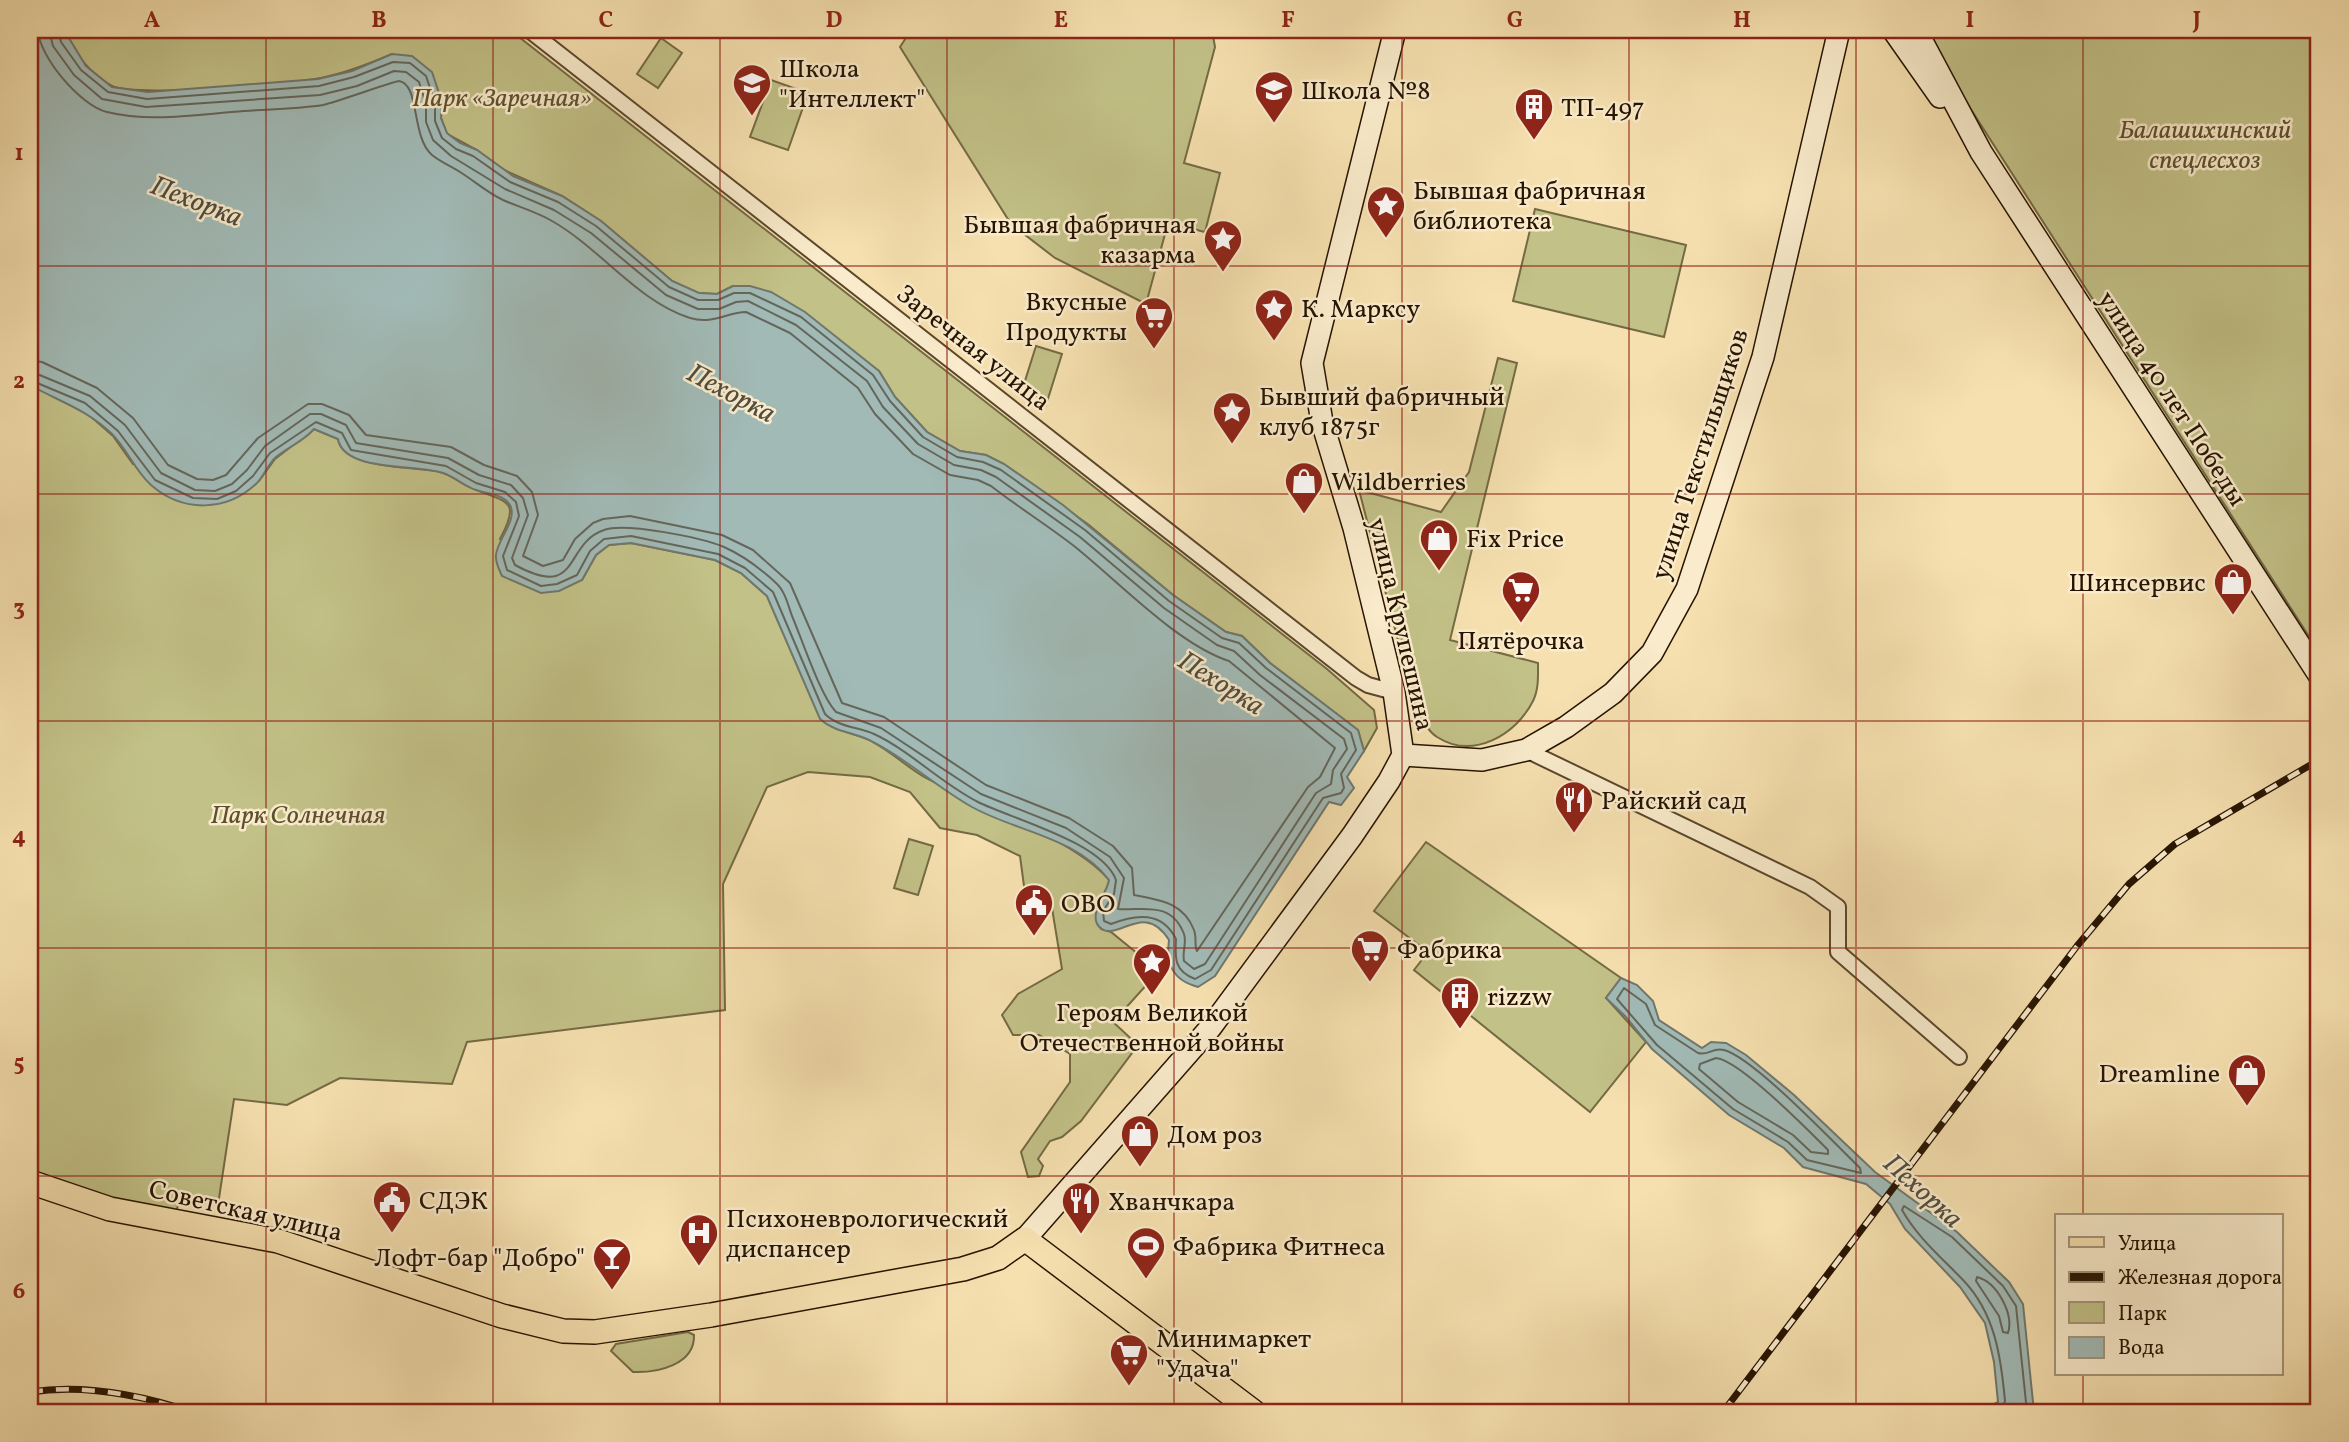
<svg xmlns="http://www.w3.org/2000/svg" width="2349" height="1442" font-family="Vollkorn,serif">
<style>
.green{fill:#c2c187;stroke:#746a44;stroke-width:2}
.water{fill:#a1bab6;stroke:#70776d;stroke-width:2}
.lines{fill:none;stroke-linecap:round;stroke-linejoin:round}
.shore{stroke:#64665b;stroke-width:2}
.street-casing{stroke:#5a462c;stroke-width:18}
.secondary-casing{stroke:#261300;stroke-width:24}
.primary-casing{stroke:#261300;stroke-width:26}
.street{stroke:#f9ebcb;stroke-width:14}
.secondary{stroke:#f9ebcb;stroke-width:21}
.primary{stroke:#f6e0af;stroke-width:23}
.rail-casing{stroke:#261300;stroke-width:7}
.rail{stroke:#f9ebcb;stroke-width:4.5;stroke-dasharray:13;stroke-linecap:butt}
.grid{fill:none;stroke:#8f2418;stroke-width:2;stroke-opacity:0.55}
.labels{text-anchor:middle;stroke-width:5;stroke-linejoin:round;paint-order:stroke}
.poi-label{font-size:26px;fill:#261300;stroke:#f9ebcb;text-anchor:start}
.park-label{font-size:26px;font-style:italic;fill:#5d502f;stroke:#f9ebcb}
.street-label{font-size:26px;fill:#261300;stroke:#f9ebcb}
.water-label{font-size:28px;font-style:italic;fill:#514d40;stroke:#f9ebcb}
.neatline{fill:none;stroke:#8f2418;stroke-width:2.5}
.grid-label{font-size:23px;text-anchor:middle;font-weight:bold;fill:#8f2418}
</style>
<rect width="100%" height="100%" fill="#f6e0af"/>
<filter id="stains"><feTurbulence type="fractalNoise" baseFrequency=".00286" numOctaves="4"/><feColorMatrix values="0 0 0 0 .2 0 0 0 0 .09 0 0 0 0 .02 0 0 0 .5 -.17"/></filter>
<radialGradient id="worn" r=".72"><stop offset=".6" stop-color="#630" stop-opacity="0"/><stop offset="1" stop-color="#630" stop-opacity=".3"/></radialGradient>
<!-- green -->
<g class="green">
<path d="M 64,30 L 510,30 L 1327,669 L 1374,710 L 1377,728 L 1364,751 L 1358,730 L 1270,663 L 1242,636 L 1226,632 L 1173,595 L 1089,525 L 1004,464 L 986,455 L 960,451 L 927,432 L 895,397 L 879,371 L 733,286 L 717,294 L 698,293 L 672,281 L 601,221 L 562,196 L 493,165 L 477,150 L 447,134 L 441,118 L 442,102 L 392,54 C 369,64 346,73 321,78 C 291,84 134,97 112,86 C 91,76 72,50 64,30 Z"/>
<path d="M 911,30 L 1212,30 L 1215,47 L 1184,163 L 1220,173 L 1205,232 L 1168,223 L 1146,304 L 1055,258 L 1011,224 L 900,47 Z"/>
<path d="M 1920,30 L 2319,30 L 2319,652 Z"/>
<path d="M 661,38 L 682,53 L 658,88 L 637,74 Z"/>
<path d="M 771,80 L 808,93 L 788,150 L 750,137 Z"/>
<path d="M 1535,209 L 1686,245 L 1664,337 L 1513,301 Z"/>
<path d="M 1036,346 L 1062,354 L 1046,405 L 1024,384 Z"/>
<path d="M 1498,358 L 1517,363 L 1450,640 L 1538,663 C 1538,675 1539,689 1533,701 C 1516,735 1473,760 1437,737 C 1426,730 1421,716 1415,706 L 1359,490 L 1441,512 L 1469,472 Z"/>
<path d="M 30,385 L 81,408 L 113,436 L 133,464 L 259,481 L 275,459 L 314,429 L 338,439 C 343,470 414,466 440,472 C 453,475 462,485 474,489 C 508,503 521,500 500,539 L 582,580 L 596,555 L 609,545 L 631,543 L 715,560 L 741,573 L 767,596 L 820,718 C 835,733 855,732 873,742 C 892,752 908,768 926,778 C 974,804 1077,840 1109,880 L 1107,892 L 1095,909 L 1101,929 L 1111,932 L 1159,971 L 1113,1022 L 1138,1045 L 1081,1121 L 1062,1137 L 1050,1141 L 1038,1159 L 1043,1166 L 1039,1176 L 1028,1177 L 1021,1152 L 1070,1082 L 1070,1054 L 1039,1035 L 1013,1035 L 1002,1015 L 1018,994 L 1062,969 L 1051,902 L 1024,886 L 1020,856 L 977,835 L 940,828 L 910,792 L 870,777 L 808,772 L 767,787 L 723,884 L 725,1010 L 467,1042 L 452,1084 L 340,1078 L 287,1105 L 234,1099 L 218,1205 L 180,1197 L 176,1213 L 72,1188 L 30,1172 Z"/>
<path d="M 909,839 L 933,846 L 918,895 L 894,888 Z"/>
<path d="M 1426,842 L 1621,978 L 1606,998 L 1646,1042 L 1590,1112 L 1414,970 L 1428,952 L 1374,911 Z"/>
<path d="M 688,1332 L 694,1335 C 695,1365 657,1373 633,1372 L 611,1351 L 616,1344 Z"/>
</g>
<!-- water -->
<g class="water">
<path d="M 30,30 L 64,30 L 86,66 L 112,87 L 148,92 L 318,79 L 352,71 L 392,54 L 412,56 L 432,72 L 442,102 L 441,118 L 447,133 L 460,143 L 477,150 L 513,176 L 562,196 L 601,221 L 672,281 L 699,293 L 717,294 L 733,286 L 750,286 L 771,292 L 805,312 L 879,371 L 895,397 L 927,432 L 960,451 L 986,455 L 1004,464 L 1063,505 L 1173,595 L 1226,632 L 1242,636 L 1270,663 L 1358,730 L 1364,751 L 1347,777 L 1354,788 L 1341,805 L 1329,802 L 1215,976 L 1198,987 C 1172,980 1166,964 1169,940 C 1145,901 1119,940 1102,929 C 1085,918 1107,894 1109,880 C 1076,837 1017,832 972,807 C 938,788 908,760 873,742 C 856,732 835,733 820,719 L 767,596 L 741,573 L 715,560 L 631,543 L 609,545 L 596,555 L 582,580 L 559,591 L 541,593 L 502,576 C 499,569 495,562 496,555 C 497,540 518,520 510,505 C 503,494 487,494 476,490 C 464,486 455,477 443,473 C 415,464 344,472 338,439 L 314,429 C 304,441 288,447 276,457 C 268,464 264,476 257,483 C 227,512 183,513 151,485 C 135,471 127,449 112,434 C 86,409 60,402 30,385 Z"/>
<path d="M 1621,978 L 1637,985 L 1653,1001 L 1659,1020 L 1702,1048 L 1711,1042 L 1726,1043 L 1746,1055 L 1794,1095 L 1875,1172 L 1957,1232 L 2009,1282 L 2023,1304 L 2034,1412 L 1979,1412 L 1998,1402 L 1994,1362 L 1985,1323 L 1960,1287 L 1905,1229 L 1890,1204 L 1866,1184 L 1803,1167 L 1784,1148 L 1729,1115 L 1652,1049 L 1626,1017 L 1606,998 Z"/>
</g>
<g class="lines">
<!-- shore -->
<g class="shore">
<path d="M 30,360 L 42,362 L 97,388 L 133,418 L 168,465 L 197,479 L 213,480 L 226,475 L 258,438 L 308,404 L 322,404 L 349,415 L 366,435 L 451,447 L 484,465 L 517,476 L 532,492 L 538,515 L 523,556 L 543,566 L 563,560 L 575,539 L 593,523 L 603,519 L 630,516 L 722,535 L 753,550 L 790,583 L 842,703 L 884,717 L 986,785 L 1069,818 L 1113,846 L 1132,868 L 1134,895 C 1159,900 1183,902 1194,930 C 1197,938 1194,945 1197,951 L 1308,787 L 1320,777 L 1335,748 L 1229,661 C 1177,644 1118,581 1074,546 C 1047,525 1018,507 991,486 L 978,480 L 950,475 L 913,454 L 875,414 L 858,388 L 790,333 L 746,312 C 727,312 713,325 690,318 C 637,301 600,248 552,221 C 537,212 519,207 503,200 C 488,193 477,183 463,174 C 453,167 442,163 432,155 C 411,137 420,84 399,81 C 394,81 337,102 323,105 C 298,109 270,109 244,111 C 199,114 151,123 107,112 C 81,106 39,57 38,30"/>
<path d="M 30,371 L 90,396 L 125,425 L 161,473 L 195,490 L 215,491 L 232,484 L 247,470 L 265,446 L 310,414 L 321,414 L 346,425 L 356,443 L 448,458 L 479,475 L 511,485 L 523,498 L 528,515 L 512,558 L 515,565 C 581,601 563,544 604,530 C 625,522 703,538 724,547 C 744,556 760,568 776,583 C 785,591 788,605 792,616 C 802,639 820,695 836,712 L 881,728 L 981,794 L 1066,828 L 1110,857 L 1124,878 L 1118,909 C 1142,911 1171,900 1184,934 C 1187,943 1182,952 1184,961 L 1194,969 L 1205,964 L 1316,793 L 1331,784 L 1333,770 L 1347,749 L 1344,739 L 1260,675 L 1234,651 L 1217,645 L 1164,608 L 1080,537 L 996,477 L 981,470 L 954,465 L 918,444 L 883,407 L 867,381 L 796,325 L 748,301 L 736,302 L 719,309 L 698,309 L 666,295 L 591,233 L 554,210 L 505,189 L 451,156 L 433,140 L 426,122 L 426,104 L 419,82 L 406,72 L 394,71 L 357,86 L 320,95 L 146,107 L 102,99 L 74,75 L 53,46 L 49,30"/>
<path d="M 30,380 L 85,403 L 118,431 L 155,480 L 193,498 L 217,499 L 236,491 L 253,476 L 270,453 L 316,422 L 342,433 L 351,450 L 446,466 L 476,483 L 505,492 L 516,502 L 519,516 L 503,556 L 507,570 L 541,586 L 557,584 L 577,575 L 590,551 L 604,539 L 631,536 L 718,554 L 745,568 L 773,592 L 825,714 C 838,727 858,727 874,734 C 909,750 942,784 978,802 C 1012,819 1102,842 1116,880 L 1114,894 L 1103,911 L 1104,921 L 1111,924 C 1136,914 1162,911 1176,939 C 1175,958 1174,971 1195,979 L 1211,970 L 1323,798 L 1341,793 L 1344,788 L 1341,774 L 1356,750 L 1351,733 L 1266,668 L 1239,643 L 1222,638 L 1169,601 L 1085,530 L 1001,470 L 983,462 L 957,457 L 923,437 L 890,401 L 873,375 L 801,317 L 750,293 L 734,293 L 718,300 L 698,300 L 669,287 L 596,226 L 558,202 L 510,182 L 473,156 L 456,149 L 442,138 L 435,121 L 435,103 L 426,76 L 410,63 L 393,62 L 354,77 L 319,86 L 147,99 L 108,92 L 81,70 L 61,42 L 58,30"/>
<path d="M 1624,988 L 1646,1004 L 1655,1025 L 1698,1053 C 1708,1056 1713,1047 1724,1050 C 1754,1058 1834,1143 1860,1168 L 1861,1173 L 1807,1160 L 1788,1142 L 1733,1109 L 1657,1045 L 1617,999 Z"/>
<path d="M 1716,1058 C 1740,1060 1809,1131 1828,1150 L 1828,1154 L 1811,1152 L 1793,1135 L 1738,1102 L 1699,1069 L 1700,1064 Z"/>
<path d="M 1977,1277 C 1997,1282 2014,1314 2008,1333 L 2003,1332 L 1999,1316 L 1976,1281 Z"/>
<path d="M 1993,1412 L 2003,1407 L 2005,1401 C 2001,1357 1995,1313 1963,1280 C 1941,1257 1918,1238 1902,1210 L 1904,1206 L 1952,1237 L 2003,1286 L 2016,1306 L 2027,1412"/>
</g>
<!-- street casing -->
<g class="street-casing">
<g id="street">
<path d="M 529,30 L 1356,678 L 1368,685 L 1394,692"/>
<path d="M 1526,750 L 1810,887 L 1838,907 L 1838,952 L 1959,1057"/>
</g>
</g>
<!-- secondary casing -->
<g class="secondary-casing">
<g id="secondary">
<path d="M 1893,30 L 1940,97"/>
<path d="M 1916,30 L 1981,152 L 2319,675"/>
<path d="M 1403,755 L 1482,760 L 1526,750 L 1566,727 L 1613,693 L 1652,653 L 1687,589 L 1763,357 L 1839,30"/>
<path d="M 1025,1239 L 1211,1027 L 1352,836 L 1389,781 L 1403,755 L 1394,692 L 1354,528 L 1322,422 L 1312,363 L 1395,30"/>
</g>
</g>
<!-- primary casing -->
<g class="primary-casing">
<path id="primary" d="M 30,1182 L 110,1209 L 278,1241 L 502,1316 L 563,1331 L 595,1332 L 711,1315 L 963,1269 L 998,1258 L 1025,1239 L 1254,1412"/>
</g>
<!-- street -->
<use href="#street" class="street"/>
<!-- secondary -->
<use href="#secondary" class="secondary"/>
<!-- primary -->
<use href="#primary" class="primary"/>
<!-- rail casing -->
<g class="rail-casing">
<g id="rail">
<path d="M 30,1392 C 83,1384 141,1395 192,1412"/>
<path d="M 1723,1412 L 2077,946 L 2129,884 L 2175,844 L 2319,760"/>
</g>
</g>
<!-- rail -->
<use href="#rail" class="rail"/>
</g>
<!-- grid -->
<path class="grid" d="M 266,30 L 266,1412M 493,30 L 493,1412M 720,30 L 720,1412M 947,30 L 947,1412M 1174,30 L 1174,1412M 1402,30 L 1402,1412M 1629,30 L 1629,1412M 1856,30 L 1856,1412M 2083,30 L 2083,1216M 30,266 L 2319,266M 30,494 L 2319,494M 30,721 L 2319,721M 30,948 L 2319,948M 30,1176 L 2319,1176M 2083,1374 L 2083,1412"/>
<!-- icons -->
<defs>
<g id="school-pin" transform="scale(2.0125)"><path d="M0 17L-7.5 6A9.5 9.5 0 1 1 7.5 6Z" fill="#8f2418" stroke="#f9ebcb"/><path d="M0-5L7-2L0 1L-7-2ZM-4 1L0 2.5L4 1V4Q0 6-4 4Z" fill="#fff"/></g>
<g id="building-pin" transform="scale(2.0125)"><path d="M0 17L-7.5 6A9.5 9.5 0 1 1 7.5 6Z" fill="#8f2418" stroke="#f9ebcb"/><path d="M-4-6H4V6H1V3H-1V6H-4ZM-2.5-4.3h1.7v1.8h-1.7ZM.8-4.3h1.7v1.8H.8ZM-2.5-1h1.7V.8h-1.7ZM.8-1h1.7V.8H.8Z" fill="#fff"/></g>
<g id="sight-pin" transform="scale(2.0125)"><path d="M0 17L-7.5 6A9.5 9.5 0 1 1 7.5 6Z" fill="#8f2418" stroke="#f9ebcb"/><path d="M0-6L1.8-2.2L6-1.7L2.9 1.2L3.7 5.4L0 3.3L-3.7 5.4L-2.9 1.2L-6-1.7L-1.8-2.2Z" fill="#fff"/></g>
<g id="supermarket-pin" transform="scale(2.0125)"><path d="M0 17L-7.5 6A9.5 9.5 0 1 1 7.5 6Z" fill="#8f2418" stroke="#f9ebcb"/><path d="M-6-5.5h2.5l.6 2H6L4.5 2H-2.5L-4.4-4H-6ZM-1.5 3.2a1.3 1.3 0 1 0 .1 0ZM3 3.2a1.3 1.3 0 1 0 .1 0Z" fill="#fff"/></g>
<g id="shop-pin" transform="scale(2.0125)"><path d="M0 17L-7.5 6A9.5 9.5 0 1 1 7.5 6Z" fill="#8f2418" stroke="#f9ebcb"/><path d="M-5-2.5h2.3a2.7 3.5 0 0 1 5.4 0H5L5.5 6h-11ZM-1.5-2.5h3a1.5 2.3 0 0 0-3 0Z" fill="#fff"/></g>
<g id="restaurant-pin" transform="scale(2.0125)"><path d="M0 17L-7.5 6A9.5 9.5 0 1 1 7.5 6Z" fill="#8f2418" stroke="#f9ebcb"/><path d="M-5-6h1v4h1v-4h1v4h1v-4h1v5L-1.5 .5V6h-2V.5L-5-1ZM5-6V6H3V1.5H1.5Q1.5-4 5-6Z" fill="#fff"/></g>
<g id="civic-pin" transform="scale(2.0125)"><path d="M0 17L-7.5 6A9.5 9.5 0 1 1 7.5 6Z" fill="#8f2418" stroke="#f9ebcb"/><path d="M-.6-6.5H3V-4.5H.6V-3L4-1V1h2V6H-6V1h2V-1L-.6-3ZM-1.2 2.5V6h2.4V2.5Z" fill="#fff"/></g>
<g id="hospital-pin" transform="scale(2.0125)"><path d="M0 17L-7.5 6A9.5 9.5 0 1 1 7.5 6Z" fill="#8f2418" stroke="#f9ebcb"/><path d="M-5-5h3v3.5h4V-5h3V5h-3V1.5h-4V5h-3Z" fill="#fff"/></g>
<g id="stadium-pin" transform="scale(2.0125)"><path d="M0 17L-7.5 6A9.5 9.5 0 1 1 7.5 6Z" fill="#8f2418" stroke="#f9ebcb"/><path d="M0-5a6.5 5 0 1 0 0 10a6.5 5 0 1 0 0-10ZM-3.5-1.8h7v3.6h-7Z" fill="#fff"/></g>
<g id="bar-pin" transform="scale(2.0125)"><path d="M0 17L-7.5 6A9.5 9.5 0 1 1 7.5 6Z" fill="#8f2418" stroke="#f9ebcb"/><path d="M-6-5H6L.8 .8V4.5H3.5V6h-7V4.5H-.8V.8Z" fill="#fff"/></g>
</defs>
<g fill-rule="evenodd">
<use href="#school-pin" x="752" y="83"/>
<use href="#school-pin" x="1274" y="90"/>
<use href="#building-pin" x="1534" y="107"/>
<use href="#sight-pin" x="1386" y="205"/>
<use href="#sight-pin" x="1223" y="239"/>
<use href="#sight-pin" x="1274" y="308"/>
<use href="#supermarket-pin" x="1154" y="316"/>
<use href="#sight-pin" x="1232" y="411"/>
<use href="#shop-pin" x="1304" y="481"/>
<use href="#shop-pin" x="1439" y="538"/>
<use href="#shop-pin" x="2233" y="582"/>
<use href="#supermarket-pin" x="1521" y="590"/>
<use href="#restaurant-pin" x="1574" y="800"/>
<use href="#civic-pin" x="1034" y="903"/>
<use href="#supermarket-pin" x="1370" y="949"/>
<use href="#sight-pin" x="1152" y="962"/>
<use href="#building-pin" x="1460" y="996"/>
<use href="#shop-pin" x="2247" y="1073"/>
<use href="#shop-pin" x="1140" y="1134"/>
<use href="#civic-pin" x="392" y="1200"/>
<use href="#restaurant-pin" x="1081" y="1201"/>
<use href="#hospital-pin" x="699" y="1233"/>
<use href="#stadium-pin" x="1146" y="1246"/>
<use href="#bar-pin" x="612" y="1257"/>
<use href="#supermarket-pin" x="1129" y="1353"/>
</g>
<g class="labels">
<!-- poi labels -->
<g class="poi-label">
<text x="779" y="77">Школа<tspan x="779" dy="30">"Интеллект"</tspan></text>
<text x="1301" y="99">Школа №8</text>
<text x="1561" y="116">ТП-497</text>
<text x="1413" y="199">Бывшая фабричная<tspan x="1413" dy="30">библиотека</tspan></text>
<text x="1196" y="233" text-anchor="end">Бывшая фабричная<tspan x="1196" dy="30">казарма</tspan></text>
<text x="1127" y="310" text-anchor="end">Вкусные<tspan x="1127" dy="30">Продукты</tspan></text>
<text x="1301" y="317">К. Марксу</text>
<text x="1259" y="405">Бывший фабричный<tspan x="1259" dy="30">клуб 1875г</tspan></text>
<text x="1331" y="490">Wildberries</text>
<text x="1466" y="547">Fix Price</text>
<text x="2206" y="591" text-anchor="end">Шинсервис</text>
<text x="1521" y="649" text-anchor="middle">Пятёрочка</text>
<text x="1601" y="809">Райский сад</text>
<text x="1061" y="912">ОВО</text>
<text x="1397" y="958">Фабрика</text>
<text x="1487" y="1005">rizzw</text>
<text x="1152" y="1021" text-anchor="middle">Героям Великой<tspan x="1152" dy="30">Отечественной войны</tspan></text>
<text x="2220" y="1082" text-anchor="end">Dreamline</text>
<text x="1167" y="1143">Дом роз</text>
<text x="419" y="1209">СДЭК</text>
<text x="1108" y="1210">Хванчкара</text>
<text x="726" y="1227">Психоневрологический<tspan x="726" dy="30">диспансер</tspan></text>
<text x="1173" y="1255">Фабрика Фитнеса</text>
<text x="585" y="1266" text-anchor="end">Лофт-бар "Добро"</text>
<text x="1156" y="1347">Минимаркет<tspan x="1156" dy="30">"Удача"</tspan></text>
</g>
<!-- park labels -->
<g class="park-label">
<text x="502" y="106">Парк «Заречная»</text>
<text x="2205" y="138">Балашихинский<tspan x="2205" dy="30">спецлесхоз</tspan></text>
<text x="298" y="823">Парк Солнечная</text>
</g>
<!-- street labels -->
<g class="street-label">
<text transform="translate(974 347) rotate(38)" y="9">Заречная улица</text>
<text transform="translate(2173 398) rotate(57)" y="9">улица 40 лет Победы</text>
<text transform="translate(1699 454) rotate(-72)" y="9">улица Текстильщиков</text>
<text transform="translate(1402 624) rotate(77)" y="9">улица Крупешина</text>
<text transform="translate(246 1210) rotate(13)" y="9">Советская улица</text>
</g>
<!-- water labels -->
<g class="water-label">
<text transform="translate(197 200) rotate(21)" y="10">Пехорка</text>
<text transform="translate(732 392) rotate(28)" y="10">Пехорка</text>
<text transform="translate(1222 682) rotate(32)" y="10">Пехорка</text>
<text transform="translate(1924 1190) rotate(42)" y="10">Пехорка</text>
</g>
</g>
<!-- margin -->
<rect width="2349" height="1442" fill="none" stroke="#f6e0af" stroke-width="77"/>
<!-- legend -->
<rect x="2055" y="1214" width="228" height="161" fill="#f9ebcb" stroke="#a5957a" stroke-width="2"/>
<rect x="2069" y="1237" width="35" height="10" fill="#f6e0af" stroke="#a5957a" stroke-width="2"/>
<text x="2118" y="1250" font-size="21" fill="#261300">Улица</text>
<rect x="2069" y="1272" width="35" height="10" fill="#261300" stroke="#a5957a" stroke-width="2"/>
<text x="2118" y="1284" font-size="21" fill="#261300">Железная дорога</text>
<rect x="2069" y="1302" width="35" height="21" fill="#c2c187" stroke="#a5957a" stroke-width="2"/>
<text x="2118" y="1320" font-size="21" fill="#261300">Парк</text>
<rect x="2069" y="1337" width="35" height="21" fill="#a1bab6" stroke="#a5957a" stroke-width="2"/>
<text x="2118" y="1354" font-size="21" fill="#261300">Вода</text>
<rect x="38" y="38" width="2272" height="1366" class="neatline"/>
<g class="grid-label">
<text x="152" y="27">A</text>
<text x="379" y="27">B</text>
<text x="606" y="27">C</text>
<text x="834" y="27">D</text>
<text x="1061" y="27">E</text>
<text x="1288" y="27">F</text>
<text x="1515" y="27">G</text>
<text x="1742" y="27">H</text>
<text x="1970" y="27">I</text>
<text x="2197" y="27">J</text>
<text x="19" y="160">1</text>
<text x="19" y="388">2</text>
<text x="19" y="615">3</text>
<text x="19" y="843">4</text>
<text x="19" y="1070">5</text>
<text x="19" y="1298">6</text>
</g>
<rect width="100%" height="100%" filter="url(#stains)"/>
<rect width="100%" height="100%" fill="url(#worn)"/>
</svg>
